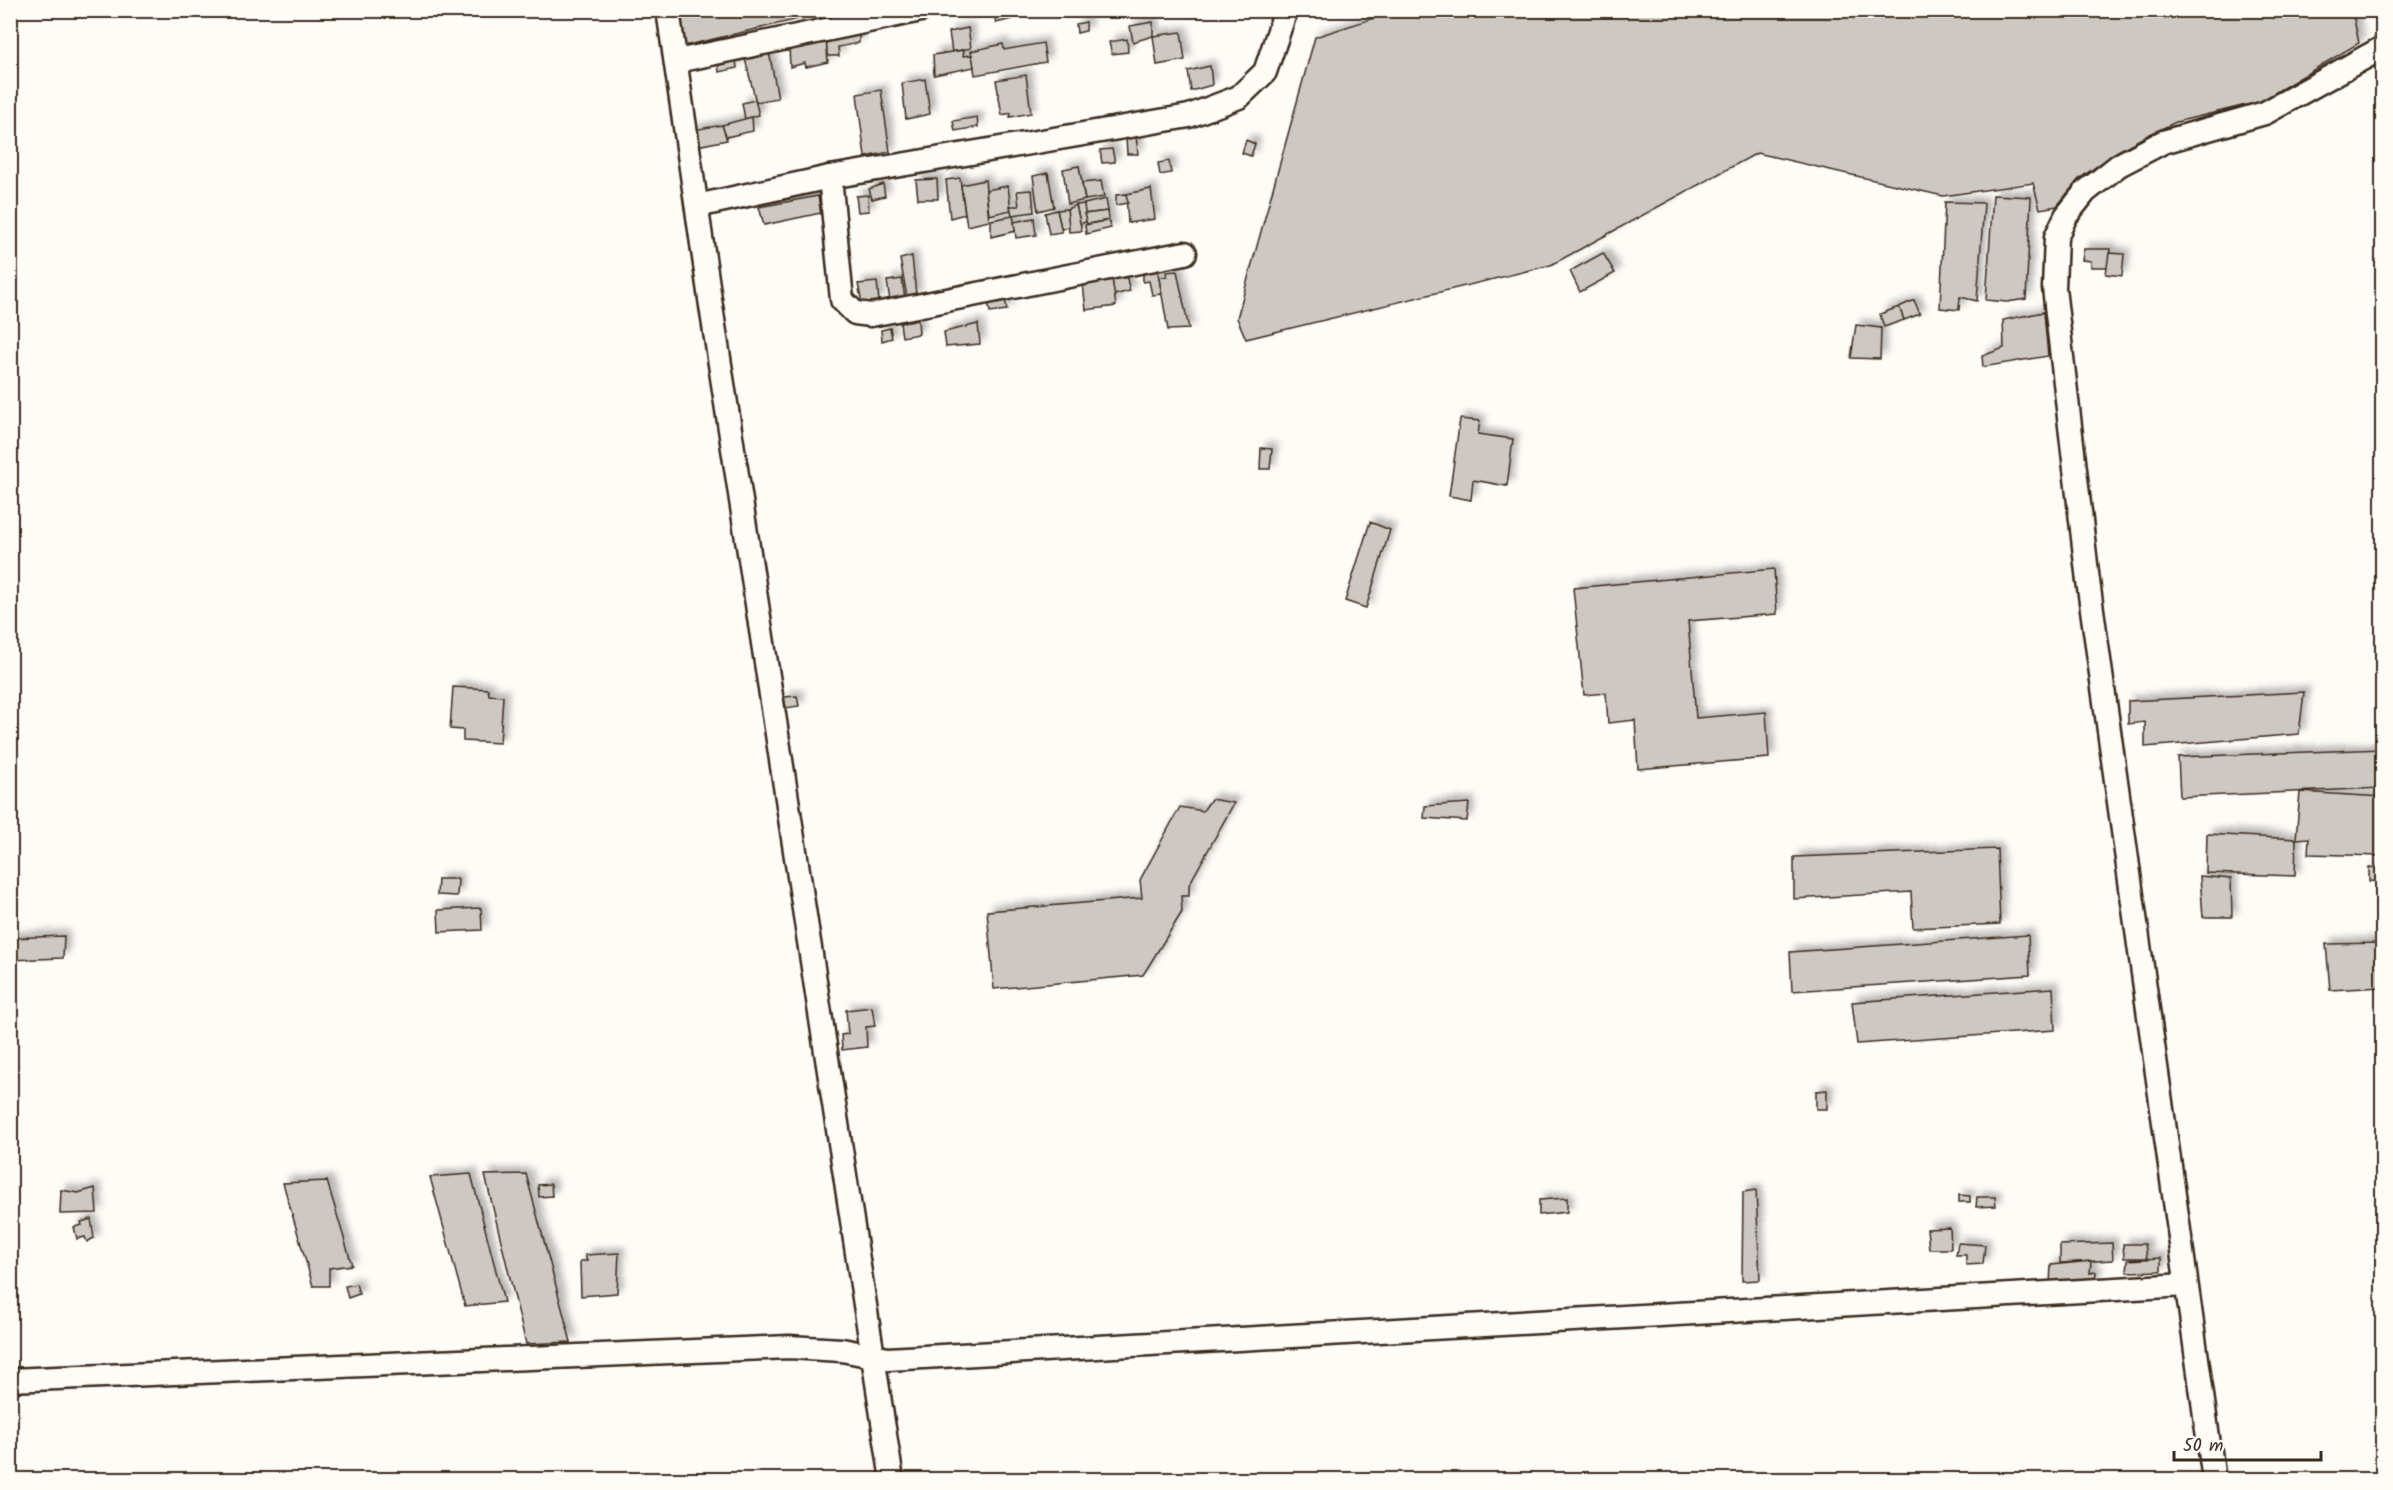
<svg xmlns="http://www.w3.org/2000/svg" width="2393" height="1490" font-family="Kalam,sans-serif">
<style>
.building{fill:#cdc8c2;stroke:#3b2a1e;stroke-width:1.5;filter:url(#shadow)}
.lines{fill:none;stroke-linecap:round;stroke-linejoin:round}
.street-casing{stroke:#3b2a1e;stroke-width:27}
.street{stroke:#fdfcf7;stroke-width:22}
</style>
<defs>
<filter id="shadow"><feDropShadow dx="5.5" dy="-5.5" stdDeviation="3" flood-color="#0004"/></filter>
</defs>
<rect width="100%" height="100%" fill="#fdfcf7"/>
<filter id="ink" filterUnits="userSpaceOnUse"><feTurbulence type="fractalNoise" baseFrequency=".0167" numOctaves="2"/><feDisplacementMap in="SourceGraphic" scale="12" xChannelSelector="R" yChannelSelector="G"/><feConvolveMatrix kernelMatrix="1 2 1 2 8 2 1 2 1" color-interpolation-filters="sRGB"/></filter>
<g filter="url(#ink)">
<!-- building -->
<g class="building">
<path d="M 674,10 L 837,10 L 680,47 Z"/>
<path d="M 993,10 L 1010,10 L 1012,19 L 996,23 Z"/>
<path d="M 1399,10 L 2352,10 L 2359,43 L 2259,102 L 2176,122 L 2146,136 L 2118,151 L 2079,179 L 2057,206 L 2040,209 L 2033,183 L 1943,196 L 1757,153 L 1551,265 L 1246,339 L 1237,318 L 1315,37 Z"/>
<path d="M 1086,22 L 1086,31 L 1077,33 L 1076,24 Z"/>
<path d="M 1153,22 L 1153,36 L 1133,42 L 1130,26 Z"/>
<path d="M 968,28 L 971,48 L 952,52 L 949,32 Z"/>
<path d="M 859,32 L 859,43 L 838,47 L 839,56 L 827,56 L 826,40 Z"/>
<path d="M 1181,32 L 1185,60 L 1157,65 L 1153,36 Z"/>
<path d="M 1127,39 L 1128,52 L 1112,54 L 1109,42 Z"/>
<path d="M 826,40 L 828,62 L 806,67 L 805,63 L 790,67 L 789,46 Z"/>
<path d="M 1043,43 L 1046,62 L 975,75 L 971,51 L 1003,44 L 1004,50 Z"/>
<path d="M 964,50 L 963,56 L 972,55 L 974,67 L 934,75 L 933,55 Z"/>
<path d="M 769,52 L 778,98 L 756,102 L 745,59 Z"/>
<path d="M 736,59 L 737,68 L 719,72 L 718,63 Z"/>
<path d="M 1210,66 L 1212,85 L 1191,91 L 1188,71 Z"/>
<path d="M 1026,75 L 1031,113 L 1010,117 L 1011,113 L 1002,115 L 996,80 Z"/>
<path d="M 925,79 L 930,114 L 906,119 L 902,83 Z"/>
<path d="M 881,90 L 890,152 L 865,157 L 857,94 Z"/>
<path d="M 755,100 L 759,115 L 745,119 L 742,103 Z"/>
<path d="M 752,117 L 753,131 L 726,137 L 722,125 Z"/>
<path d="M 977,117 L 978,127 L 955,131 L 953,121 Z"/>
<path d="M 722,125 L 727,140 L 697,146 L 693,130 Z"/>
<path d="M 1136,136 L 1138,154 L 1127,154 L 1126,138 Z"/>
<path d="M 1246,140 L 1255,144 L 1251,156 L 1242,153 Z"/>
<path d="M 1112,149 L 1115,162 L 1102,163 L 1100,150 Z"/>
<path d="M 1169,161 L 1171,173 L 1160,175 L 1158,163 Z"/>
<path d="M 1079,166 L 1085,200 L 1068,204 L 1063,169 Z"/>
<path d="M 1048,173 L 1054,207 L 1038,211 L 1033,176 Z"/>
<path d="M 960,178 L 965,214 L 950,218 L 946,180 Z"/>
<path d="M 937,179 L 938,199 L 918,199 L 916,180 Z"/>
<path d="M 985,180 L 989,221 L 967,226 L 961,185 Z"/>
<path d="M 1101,181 L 1104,197 L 1085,200 L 1082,183 Z"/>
<path d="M 883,184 L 885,196 L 872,199 L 869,189 Z"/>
<path d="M 1008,186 L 1011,210 L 989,215 L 986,190 Z"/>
<path d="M 1151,189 L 1155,219 L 1128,223 L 1126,194 Z"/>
<path d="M 1032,190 L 1034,212 L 1012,215 L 1010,206 L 1019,206 L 1017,191 Z"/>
<path d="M 1126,194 L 1128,203 L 1116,205 L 1116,195 Z"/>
<path d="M 868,195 L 869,211 L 858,212 L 856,196 Z"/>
<path d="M 1993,195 L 2031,197 L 2026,299 L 2007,302 L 1986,300 Z"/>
<path d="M 818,196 L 821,213 L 764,225 L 759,207 Z"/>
<path d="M 1106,199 L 1108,211 L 1084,214 L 1084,204 Z"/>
<path d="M 1945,202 L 1984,203 L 1977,301 L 1960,297 L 1959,310 L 1940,308 Z"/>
<path d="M 1084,204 L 1086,222 L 1080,224 L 1076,205 Z"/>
<path d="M 1076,205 L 1082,231 L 1069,232 L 1067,209 Z"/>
<path d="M 1067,209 L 1069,227 L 1061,229 L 1057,210 Z"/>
<path d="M 1057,210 L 1062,232 L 1049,234 L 1045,213 Z"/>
<path d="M 1108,211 L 1109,220 L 1087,224 L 1084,214 Z"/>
<path d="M 1013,216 L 1016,231 L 991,237 L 991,220 Z"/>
<path d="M 1034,218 L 1036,235 L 1016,238 L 1014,222 Z"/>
<path d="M 1109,220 L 1111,228 L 1086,234 L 1085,225 Z"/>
<path d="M 2084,249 L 2110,249 L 2108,267 L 2091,267 L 2091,261 L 2082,260 Z"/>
<path d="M 1603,253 L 1615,273 L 1580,292 L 1570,271 Z"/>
<path d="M 2109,253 L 2124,254 L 2122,276 L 2106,274 Z"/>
<path d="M 912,256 L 916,295 L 907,297 L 900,259 Z"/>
<path d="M 1157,268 L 1162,294 L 1152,295 L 1149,281 L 1143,282 L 1143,270 Z"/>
<path d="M 1177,271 L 1189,329 L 1168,330 L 1159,278 L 1167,276 L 1166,272 Z"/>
<path d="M 1126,275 L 1130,291 L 1114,295 L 1112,278 Z"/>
<path d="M 1112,278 L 1116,306 L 1086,310 L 1083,284 Z"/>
<path d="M 902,279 L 905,299 L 890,301 L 887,281 Z"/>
<path d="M 877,282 L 879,301 L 862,303 L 858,284 Z"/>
<path d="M 1005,298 L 1007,310 L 990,312 L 988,301 Z"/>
<path d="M 1914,300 L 1920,314 L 1904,320 L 1899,307 Z"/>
<path d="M 1899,307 L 1904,320 L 1884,327 L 1880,314 Z"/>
<path d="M 2044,312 L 2048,356 L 1983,367 L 1982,356 L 2004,348 L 2003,320 Z"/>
<path d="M 918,320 L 919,334 L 902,337 L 900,323 Z"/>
<path d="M 978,324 L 980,344 L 946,347 L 944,332 Z"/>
<path d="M 1856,325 L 1881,328 L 1880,359 L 1851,358 Z"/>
<path d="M 890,328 L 892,338 L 882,341 L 881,330 Z"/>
<path d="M 1460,419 L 1480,421 L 1478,434 L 1513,439 L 1507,486 L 1473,480 L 1471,500 L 1449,496 Z"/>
<path d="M 1261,448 L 1272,449 L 1270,469 L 1260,469 Z"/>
<path d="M 1370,522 L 1390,530 L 1366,608 L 1345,601 Z"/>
<path d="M 1774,569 L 1777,614 L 1688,621 L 1696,718 L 1766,712 L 1769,758 L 1638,769 L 1635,720 L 1608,723 L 1606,693 L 1584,695 L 1573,588 Z"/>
<path d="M 453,687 L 488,689 L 489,695 L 503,696 L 500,743 L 463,741 L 463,730 L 450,729 Z"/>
<path d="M 2304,692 L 2299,734 L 2145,747 L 2145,722 L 2128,724 L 2128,701 Z"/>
<path d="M 797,696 L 799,706 L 786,708 L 784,697 Z"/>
<path d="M 2382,749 L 2382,788 L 2180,797 L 2178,757 Z"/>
<path d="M 2300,792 L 2382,797 L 2382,856 L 2308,854 L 2309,838 L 2296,839 Z"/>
<path d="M 1211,799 L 1234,803 L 1189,885 L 1189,896 L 1181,896 L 1182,912 L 1143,975 L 994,989 L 987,911 L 1142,898 L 1140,880 L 1180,807 L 1203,811 Z"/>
<path d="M 1469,803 L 1467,821 L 1424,818 L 1425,806 Z"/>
<path d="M 2207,834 L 2296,839 L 2295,876 L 2206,873 Z"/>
<path d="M 1997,849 L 2000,924 L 1913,928 L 1911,892 L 1794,899 L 1794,857 Z"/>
<path d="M 2369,867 L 2382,868 L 2382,882 L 2369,881 Z"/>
<path d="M 2200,876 L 2231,879 L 2232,917 L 2203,917 Z"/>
<path d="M 438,879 L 458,879 L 457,896 L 437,895 Z"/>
<path d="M 481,908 L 482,930 L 439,932 L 438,910 Z"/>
<path d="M 2028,935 L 2030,975 L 1792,991 L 1790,952 Z"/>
<path d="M 64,936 L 63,958 L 10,960 L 10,938 Z"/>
<path d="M 2382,943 L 2382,987 L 2330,990 L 2326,944 Z"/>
<path d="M 2053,988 L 2055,1030 L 1857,1044 L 1852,1002 Z"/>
<path d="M 872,1007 L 875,1026 L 866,1027 L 867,1047 L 842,1050 L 841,1035 L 848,1034 L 846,1010 Z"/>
<path d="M 1827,1090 L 1827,1109 L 1816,1109 L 1816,1091 Z"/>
<path d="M 471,1174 L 504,1302 L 465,1306 L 430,1177 Z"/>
<path d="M 526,1174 L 571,1342 L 526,1344 L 485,1175 Z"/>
<path d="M 327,1181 L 352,1265 L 329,1268 L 329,1286 L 313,1286 L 283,1183 Z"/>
<path d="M 551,1184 L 552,1196 L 539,1197 L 538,1185 Z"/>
<path d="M 95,1188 L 97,1213 L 60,1214 L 61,1190 L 78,1193 Z"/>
<path d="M 1756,1190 L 1760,1280 L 1742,1281 L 1743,1192 Z"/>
<path d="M 1959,1195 L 1970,1196 L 1970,1202 L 1959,1202 Z"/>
<path d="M 1977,1197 L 1995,1197 L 1996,1206 L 1976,1207 Z"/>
<path d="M 1567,1198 L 1567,1212 L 1539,1215 L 1539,1200 Z"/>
<path d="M 91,1219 L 94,1238 L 87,1242 L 85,1237 L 77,1239 L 74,1227 L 82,1225 L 81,1222 Z"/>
<path d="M 1950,1228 L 1951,1249 L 1929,1249 L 1927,1229 Z"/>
<path d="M 1958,1243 L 1985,1245 L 1983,1264 L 1966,1265 L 1966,1255 L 1956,1255 Z"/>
<path d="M 2112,1243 L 2113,1260 L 2060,1263 L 2060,1245 Z"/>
<path d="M 2123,1244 L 2145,1244 L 2147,1258 L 2124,1258 Z"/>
<path d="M 619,1253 L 617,1293 L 581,1296 L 580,1261 L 587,1261 L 585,1255 Z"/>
<path d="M 2161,1258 L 2161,1271 L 2127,1272 L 2128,1260 Z"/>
<path d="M 2091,1261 L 2090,1273 L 2096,1272 L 2095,1282 L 2050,1284 L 2051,1265 Z"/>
<path d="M 356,1284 L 359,1294 L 348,1298 L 345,1286 Z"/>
</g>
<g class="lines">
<!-- street casing -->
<g class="street-casing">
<g id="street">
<path d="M 668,10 L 711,306 L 892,1480"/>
<path d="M 677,61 L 921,10"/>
<path d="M 830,177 L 842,300 L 855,313 L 871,315 L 1185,253"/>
<path d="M 697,206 L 830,177 L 1189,116 L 1239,97 L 1265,72 L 1286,10"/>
<path d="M 10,1380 L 789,1347 L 842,1350 L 888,1359 L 2186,1285"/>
<path d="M 2214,1480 L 2088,581 L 2054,288 L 2056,237 L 2066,216 L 2085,192 L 2119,165 L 2163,142 L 2265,113 L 2382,48"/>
</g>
</g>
<!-- street -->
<use href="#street" class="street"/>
</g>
</g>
<!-- margin -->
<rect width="2393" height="1490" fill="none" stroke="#fdfcf7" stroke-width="36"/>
<rect x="18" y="18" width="2357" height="1454" fill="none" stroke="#3b2a1e" stroke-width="2" filter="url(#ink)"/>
<!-- scale -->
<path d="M2174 1451v9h147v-9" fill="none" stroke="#3b2a1e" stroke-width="3"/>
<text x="2183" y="1451" font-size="18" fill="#3b2a1e" stroke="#fdfcf7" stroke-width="4.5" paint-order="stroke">50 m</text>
</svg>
